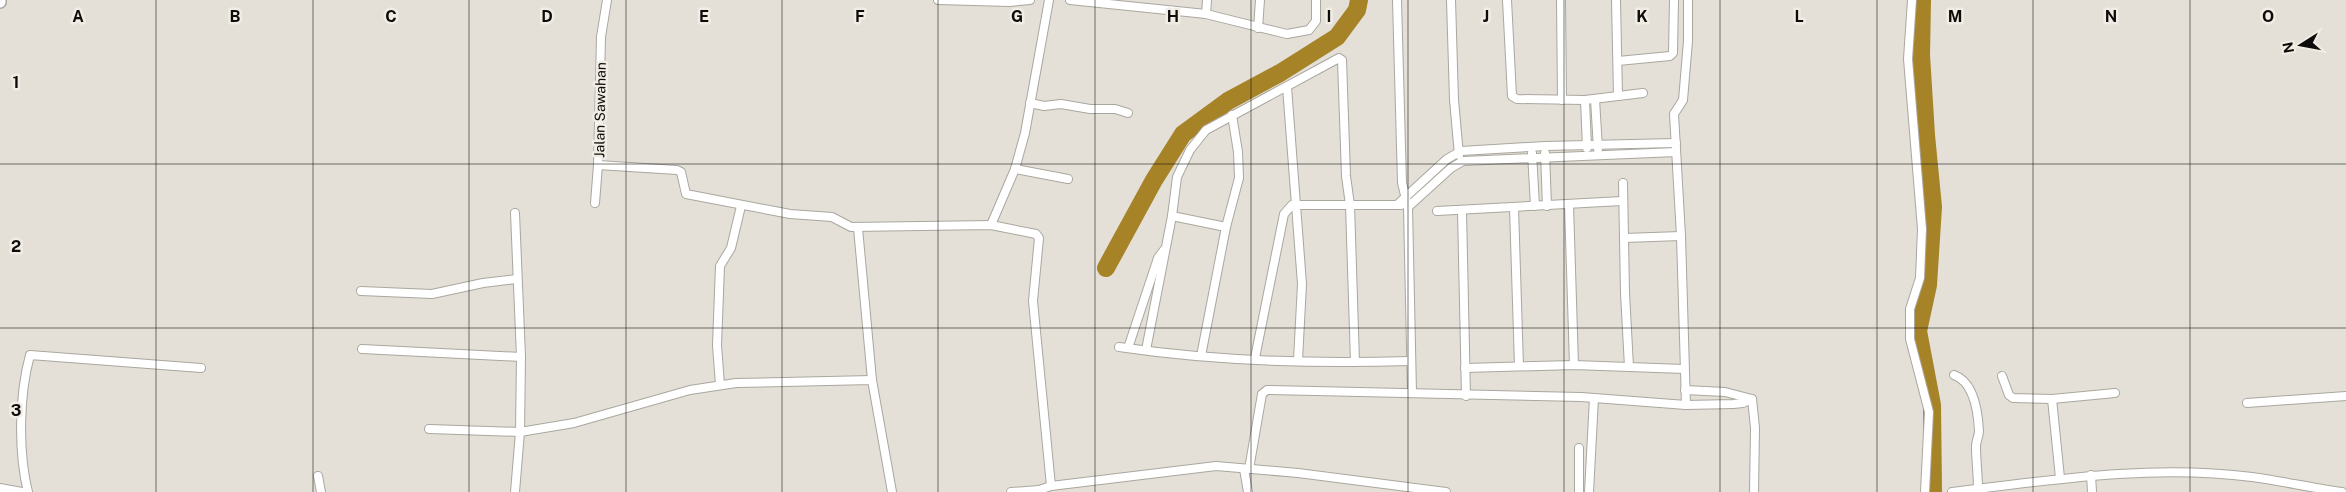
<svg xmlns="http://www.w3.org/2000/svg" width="2346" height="492" font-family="'Public Sans',sans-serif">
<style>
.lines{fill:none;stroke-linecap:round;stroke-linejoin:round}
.river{stroke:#a68327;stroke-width:18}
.street-casing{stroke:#aaa79f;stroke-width:10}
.secondary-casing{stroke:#aaa79f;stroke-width:14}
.street{stroke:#fff;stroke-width:8}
.secondary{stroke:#fff;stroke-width:11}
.grid{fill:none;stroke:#0d0c0a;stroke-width:1;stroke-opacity:0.55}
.labels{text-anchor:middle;stroke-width:5;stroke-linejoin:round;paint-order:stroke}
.street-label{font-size:14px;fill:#0d0c0a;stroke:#f1ede5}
.grid-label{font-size:16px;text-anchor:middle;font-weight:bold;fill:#0d0c0a;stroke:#f1ede5;stroke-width:5;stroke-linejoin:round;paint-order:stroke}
</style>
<rect width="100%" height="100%" fill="#e4e0d8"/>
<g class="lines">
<!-- river -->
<g class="river">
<path d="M 1922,0 L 1921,55 L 1926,135 L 1933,207 L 1928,285 L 1918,331 L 1932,405 L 1933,492"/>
<path d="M 1106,268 L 1154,180 L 1183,134 L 1228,101 L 1280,73 L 1337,37 L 1357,10 L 1359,0"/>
</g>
<!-- street casing -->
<g class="street-casing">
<g id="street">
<path d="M 607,0 L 601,37 L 598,165 L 677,170 L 681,172 L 686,194 L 790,214 L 832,217 L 851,227 L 991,225 L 1036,234 L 1039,238 L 1033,301 L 1051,486"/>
<path d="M 938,0 L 1009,2 L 1030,0"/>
<path d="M 1070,0 L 1206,14 L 1287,34 L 1309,30 L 1316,21 L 1316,0"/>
<path d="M 1397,0 L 1402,183 L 1408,207 L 1412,393"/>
<path d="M 1451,0 L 1454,100 L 1459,155"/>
<path d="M 1507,0 L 1512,96 L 1517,99 L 1585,100 L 1643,93"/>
<path d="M 1561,0 L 1562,100"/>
<path d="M 1616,0 L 1618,96"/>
<path d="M 1912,0 L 1908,59 L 1922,229 L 1920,278 L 1910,309 L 1910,339 L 1929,412 L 1925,492"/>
<path d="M 1206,14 L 1207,0"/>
<path d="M 1258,28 L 1260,0"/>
<path d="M 1618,61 L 1670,56 L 1673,53 L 1674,0"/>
<path d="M 1287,87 L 1302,284 L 1298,360"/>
<path d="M 1595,99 L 1598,149"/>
<path d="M 1585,100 L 1587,148"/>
<path d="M 1030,103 L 1044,106 L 1061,104 L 1090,109 L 1115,109 L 1128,113"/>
<path d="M 1532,153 L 1535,206"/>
<path d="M 1545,153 L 1547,206"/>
<path d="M 1015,169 L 1068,179"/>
<path d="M 1623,183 L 1625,293 L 1629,367"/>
<path d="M 595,203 L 598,165"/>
<path d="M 1398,204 L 1447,159 L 1461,151 L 1545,146 L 1676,143"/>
<path d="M 1569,205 L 1574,365"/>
<path d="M 1408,207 L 1451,168 L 1463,161 L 1676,152"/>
<path d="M 1514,208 L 1519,366"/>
<path d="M 1437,211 L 1622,201"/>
<path d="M 1462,211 L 1466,396"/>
<path d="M 1172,216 L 1177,177 L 1190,150 L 1206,130 L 1328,64 L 1339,58 L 1342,60 L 1346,176 L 1350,205 L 1355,362"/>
<path d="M 991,225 L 1015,169 L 1025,133 L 1049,0"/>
<path d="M 858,228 L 872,380"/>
<path d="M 1624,238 L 1681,236"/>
<path d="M 361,291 L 432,294 L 483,283 L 517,279"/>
<path d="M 1119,347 C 1214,361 1314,364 1410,361"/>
<path d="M 1128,348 L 1158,258 L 1164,250"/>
<path d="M 362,349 L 521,357"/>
<path d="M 1146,350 L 1172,216 L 1226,227"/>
<path d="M 1201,356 L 1226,227 L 1239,178 L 1238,152 L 1232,115"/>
<path d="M 1255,358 L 1284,214 L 1292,205 L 1401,205"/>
<path d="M 1465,368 L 1574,365 L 1684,369"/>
<path d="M 1954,375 C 1974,382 1978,412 1979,431 C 1979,436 1976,441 1976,446 C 1976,460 1978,475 1978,489"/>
<path d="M 2002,376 L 2009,395 L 2013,398 L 2052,399 L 2060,478"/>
<path d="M 720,385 L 717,345 L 720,266 L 731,248 L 741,206"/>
<path d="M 1685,390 L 1725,392 L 1752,399"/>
<path d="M 2052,399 L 2115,393"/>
<path d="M 2247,403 L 2346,396"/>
<path d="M 1686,405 L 1681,236 L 1674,114 L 1683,100 L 1688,41 L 1688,0"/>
<path d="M 429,429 L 520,432 L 521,357 L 515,213"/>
<path d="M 1244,469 L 1248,492"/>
<path d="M 1249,469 L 1262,394 L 1267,390 L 1581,397 L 1686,405 L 1733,404 L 1743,403 L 1752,399 L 1755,428 L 1754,492"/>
<path d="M 2091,475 L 2092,492"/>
<path d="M 318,476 L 321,492"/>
<path d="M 0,488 L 22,492"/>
<path d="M 1039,490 L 1051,486 L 1216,466 L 1298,473 L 1446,492"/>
<path d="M 28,492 C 18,452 19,395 30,355 L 201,368"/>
<path d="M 515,492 L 520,432 L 574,423 L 690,390 L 736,383 L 872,380 L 892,492"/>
<path d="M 1011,492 L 1039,490 L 1040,492"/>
<path d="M 1579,492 L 1579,448"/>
<path d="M 1589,492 L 1594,398"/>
<path d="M 1952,492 C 2051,480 2152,464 2252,477 C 2282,481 2311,488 2342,492"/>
</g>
</g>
<!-- secondary casing -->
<g class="secondary-casing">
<path id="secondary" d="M 0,2 L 0,0"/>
</g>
<!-- street -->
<use href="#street" class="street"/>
<!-- secondary -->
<use href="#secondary" class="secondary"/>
</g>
<!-- grid -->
<path class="grid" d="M 156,0 L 156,492M 313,0 L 313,492M 469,0 L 469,492M 626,0 L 626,492M 782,0 L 782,492M 938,0 L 938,492M 1095,0 L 1095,492M 1251,0 L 1251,492M 1408,0 L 1408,492M 1564,0 L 1564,492M 1720,0 L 1720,492M 1877,0 L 1877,492M 2033,0 L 2033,492M 2190,0 L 2190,492M 0,164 L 2346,164M 0,328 L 2346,328"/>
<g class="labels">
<!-- street labels -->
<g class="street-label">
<text transform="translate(600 110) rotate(-89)" y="5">Jalan Sawahan</text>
</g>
</g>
<g class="grid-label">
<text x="78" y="22">A</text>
<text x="235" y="22">B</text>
<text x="391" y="22">C</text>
<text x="547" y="22">D</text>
<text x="704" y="22">E</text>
<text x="860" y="22">F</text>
<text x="1017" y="22">G</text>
<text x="1173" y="22">H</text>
<text x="1329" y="22">I</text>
<text x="1486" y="22">J</text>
<text x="1642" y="22">K</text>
<text x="1799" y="22">L</text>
<text x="1955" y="22">M</text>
<text x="2111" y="22">N</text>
<text x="2268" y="22">O</text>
<text x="16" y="88">1</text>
<text x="16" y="252">2</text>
<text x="16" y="416">3</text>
</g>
<!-- north arrow -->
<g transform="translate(2301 45) rotate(259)" stroke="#f1ede5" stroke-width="4" paint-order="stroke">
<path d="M0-4L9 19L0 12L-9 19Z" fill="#0d0c0a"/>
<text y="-8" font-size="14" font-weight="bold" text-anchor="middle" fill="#0d0c0a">N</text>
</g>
</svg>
